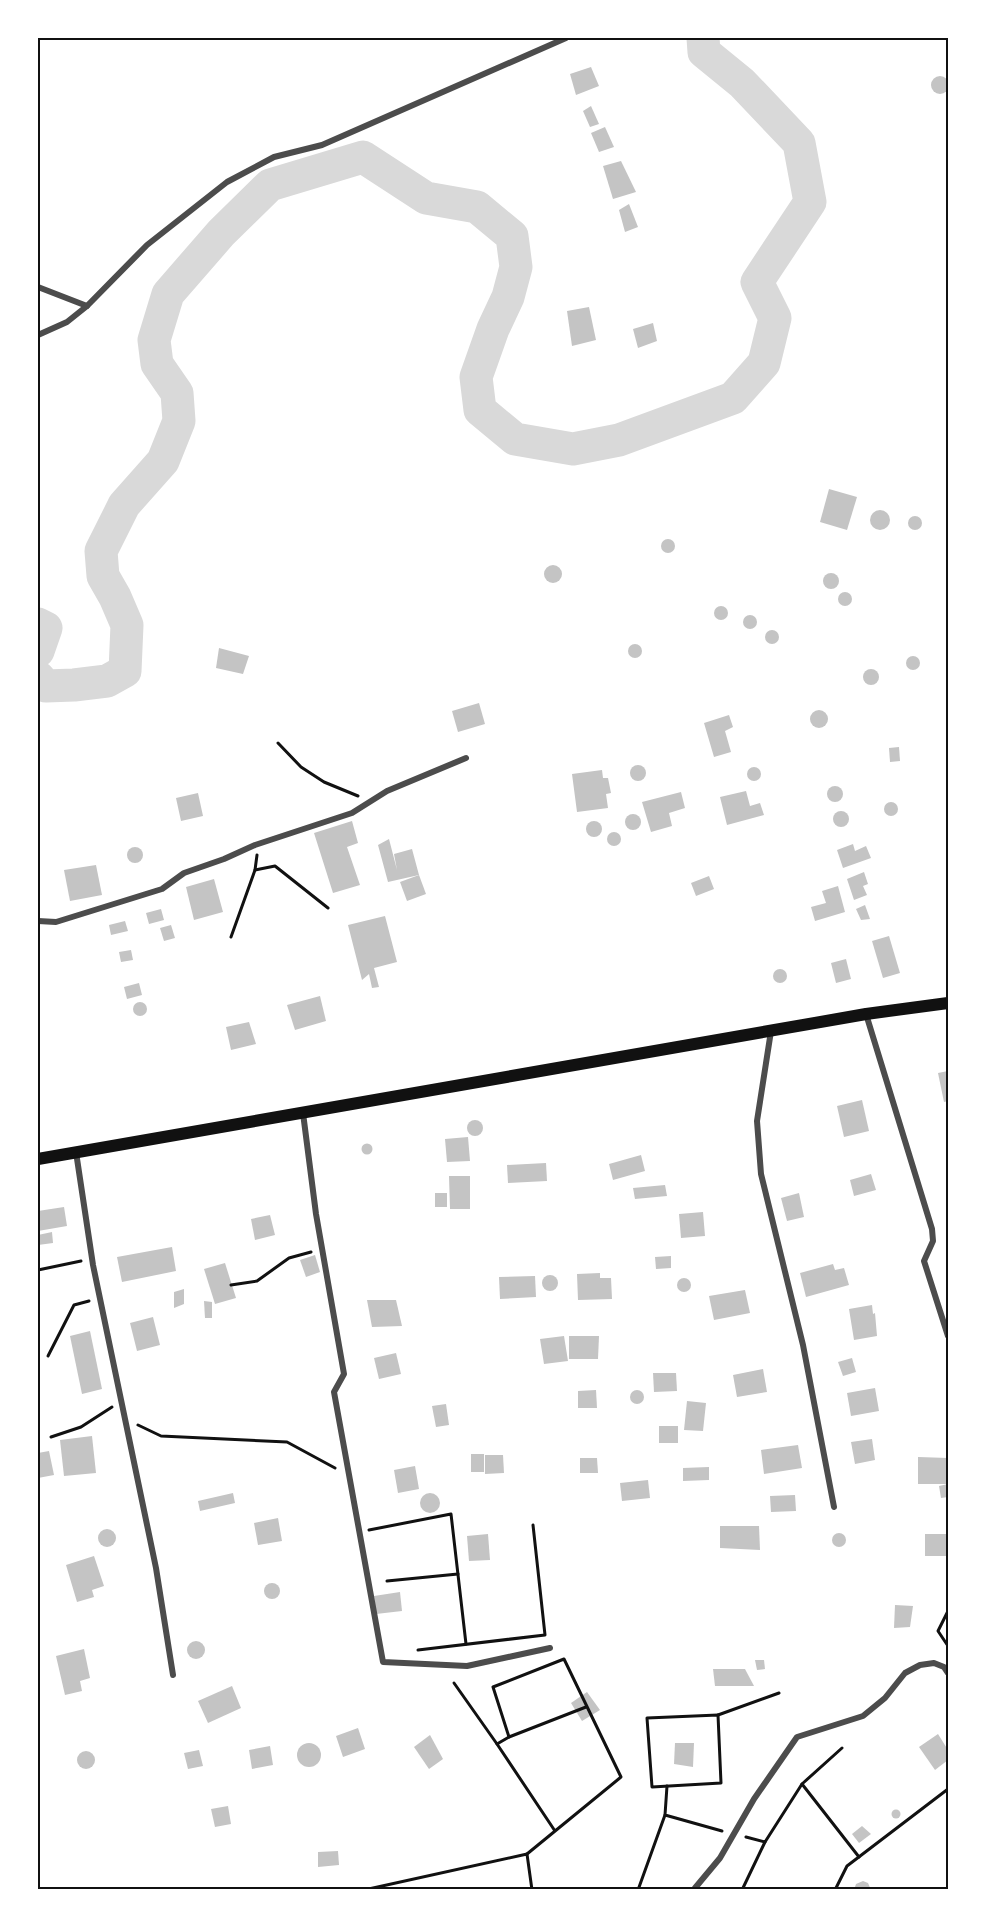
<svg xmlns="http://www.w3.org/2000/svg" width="986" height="1927" font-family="Barlow,sans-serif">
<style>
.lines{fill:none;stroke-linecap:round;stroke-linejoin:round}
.river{stroke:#d9d9d9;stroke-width:33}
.building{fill:#c4c4c4}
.path{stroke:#111;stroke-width:3}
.minor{stroke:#4c4c4c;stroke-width:6}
.secondary{stroke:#111;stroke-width:12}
.neatline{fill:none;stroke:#111;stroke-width:2}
</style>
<rect width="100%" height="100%" fill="#fff"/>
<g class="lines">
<!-- river -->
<g class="river">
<path d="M 38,624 L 46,628 L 38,651"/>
<path d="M 38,677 L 46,686 L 74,685 L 107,681 L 125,671 L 127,625 L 115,597 L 103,576 L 101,551 L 124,505 L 163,461 L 179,421 L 177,393 L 157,364 L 154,340 L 168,294 L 221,233 L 270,185 L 363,157 L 426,198 L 477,207 L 512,236 L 516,267 L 508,297 L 493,329 L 476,377 L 480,410 L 515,439 L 573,449 L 619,440 L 733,398 L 764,363 L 775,318 L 757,282 L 810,202 L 799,143 L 742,83 L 704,52 L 703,38"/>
</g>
</g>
<!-- building -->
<g class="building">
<path d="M 591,67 L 599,86 L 576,95 L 570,74 Z"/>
<circle cx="940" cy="85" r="9"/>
<path d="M 591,106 L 599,124 L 590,127 L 583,111 Z"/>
<path d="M 605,127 L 614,147 L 599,152 L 591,133 Z"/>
<path d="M 621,161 L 636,192 L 613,199 L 603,166 Z"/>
<path d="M 629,204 L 638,227 L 625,232 L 619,210 Z"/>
<path d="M 589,307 L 596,340 L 572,346 L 567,311 Z"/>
<path d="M 653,323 L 657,341 L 638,348 L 633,329 Z"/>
<path d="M 829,489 L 857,497 L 847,530 L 820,522 Z"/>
<circle cx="880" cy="520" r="10"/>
<circle cx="915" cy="523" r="7"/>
<circle cx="668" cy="546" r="7"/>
<circle cx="553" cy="574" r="9"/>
<circle cx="831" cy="581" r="8"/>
<circle cx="845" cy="599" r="7"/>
<circle cx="721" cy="613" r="7"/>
<circle cx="750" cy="622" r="7"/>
<circle cx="772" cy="637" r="7"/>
<circle cx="635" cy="651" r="7"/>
<path d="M 219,648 L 249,656 L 243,674 L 216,668 Z"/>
<circle cx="913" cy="663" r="7"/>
<circle cx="871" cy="677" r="8"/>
<path d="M 479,703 L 485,724 L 458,732 L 452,711 Z"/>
<circle cx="819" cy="719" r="9"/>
<path d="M 729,715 L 733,727 L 725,731 L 731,752 L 714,757 L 704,723 Z"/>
<path d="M 899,747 L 900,761 L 890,762 L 889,748 Z"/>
<circle cx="638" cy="773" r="8"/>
<circle cx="754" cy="774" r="7"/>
<path d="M 602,770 L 603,778 L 608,778 L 611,793 L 606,794 L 608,808 L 577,812 L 572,774 Z"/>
<circle cx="835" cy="794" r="8"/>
<path d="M 746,791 L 750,806 L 760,803 L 764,815 L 727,825 L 720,797 Z"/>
<path d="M 681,792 L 685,808 L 669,813 L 672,826 L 651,832 L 642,802 Z"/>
<path d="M 198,793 L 203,816 L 181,821 L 176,798 Z"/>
<circle cx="891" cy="809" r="7"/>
<circle cx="841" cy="819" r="8"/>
<circle cx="633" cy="822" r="8"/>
<path d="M 352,821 L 358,843 L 347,847 L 360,885 L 333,893 L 314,833 Z"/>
<circle cx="594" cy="829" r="8"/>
<circle cx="614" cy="839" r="7"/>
<path d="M 389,839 L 397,870 L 394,854 L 412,849 L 419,875 L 388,882 L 378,845 Z"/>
<path d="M 853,844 L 855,851 L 866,846 L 871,858 L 843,868 L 837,850 Z"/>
<circle cx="135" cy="855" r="8"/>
<path d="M 96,865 L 102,895 L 70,901 L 64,870 Z"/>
<path d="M 864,872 L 868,884 L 863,886 L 867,895 L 854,900 L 847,879 Z"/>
<path d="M 419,875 L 426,894 L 407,901 L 400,882 Z"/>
<path d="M 709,876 L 714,889 L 696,896 L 691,883 Z"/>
<path d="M 214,879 L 223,912 L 194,920 L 186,887 Z"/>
<path d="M 838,886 L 845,912 L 815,921 L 811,907 L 826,903 L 822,891 Z"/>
<path d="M 865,905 L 870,919 L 861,920 L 856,909 Z"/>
<path d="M 161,909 L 164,920 L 149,924 L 146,913 Z"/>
<path d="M 385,916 L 397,962 L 374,968 L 379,987 L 372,988 L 369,974 L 362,980 L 348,925 Z"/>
<path d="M 125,921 L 128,931 L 111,935 L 109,925 Z"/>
<path d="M 171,925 L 175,938 L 164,941 L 160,928 Z"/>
<path d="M 889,936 L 900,973 L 883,978 L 872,941 Z"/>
<path d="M 131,950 L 133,960 L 121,962 L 119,952 Z"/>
<path d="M 846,959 L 851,979 L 836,983 L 831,963 Z"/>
<circle cx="780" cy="976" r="7"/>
<path d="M 139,983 L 142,995 L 127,999 L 124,987 Z"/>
<path d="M 320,996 L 326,1021 L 295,1030 L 287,1005 Z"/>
<circle cx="140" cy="1009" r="7"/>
<path d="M 249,1022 L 256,1044 L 231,1050 L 226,1027 Z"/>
<path d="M 948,1071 L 948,1101 L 944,1102 L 938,1073 Z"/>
<path d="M 862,1100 L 869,1131 L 844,1137 L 837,1106 Z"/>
<circle cx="475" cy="1128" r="8"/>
<path d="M 468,1137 L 470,1161 L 447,1162 L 445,1139 Z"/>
<circle cx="367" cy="1149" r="5.5"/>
<path d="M 641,1155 L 645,1171 L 613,1180 L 609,1164 Z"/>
<path d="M 546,1163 L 547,1181 L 508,1183 L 507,1165 Z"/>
<path d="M 871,1174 L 876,1190 L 854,1196 L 850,1180 Z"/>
<path d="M 449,1176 L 470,1176 L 470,1209 L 450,1209 Z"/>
<path d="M 665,1185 L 667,1196 L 635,1199 L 633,1188 Z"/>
<rect x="435" y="1193" width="12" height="14"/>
<path d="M 799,1193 L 804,1217 L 787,1221 L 781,1198 Z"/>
<path d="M 64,1207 L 67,1226 L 38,1231 L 38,1211 Z"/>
<path d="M 703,1212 L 705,1236 L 681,1238 L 679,1214 Z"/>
<path d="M 270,1215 L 275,1235 L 255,1240 L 251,1219 Z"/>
<path d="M 52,1232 L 53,1243 L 38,1245 L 38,1235 Z"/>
<path d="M 172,1247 L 176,1271 L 122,1282 L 117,1257 Z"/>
<path d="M 315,1255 L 320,1272 L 306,1277 L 300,1260 Z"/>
<path d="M 671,1256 L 671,1268 L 656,1269 L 655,1257 Z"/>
<path d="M 225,1263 L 236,1298 L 215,1304 L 204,1269 Z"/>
<path d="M 833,1264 L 835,1270 L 844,1268 L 849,1285 L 806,1297 L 800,1273 Z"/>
<path d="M 600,1273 L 600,1278 L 611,1278 L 612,1299 L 578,1300 L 577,1274 Z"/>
<circle cx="550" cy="1283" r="8"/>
<path d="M 535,1276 L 536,1297 L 500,1299 L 499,1277 Z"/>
<circle cx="684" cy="1285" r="7"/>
<path d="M 184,1289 L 184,1304 L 174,1308 L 174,1292 Z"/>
<path d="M 745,1290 L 750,1313 L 714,1320 L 709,1296 Z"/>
<path d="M 367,1300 L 396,1300 L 402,1326 L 372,1327 Z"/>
<path d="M 204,1301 L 212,1302 L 212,1318 L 205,1318 Z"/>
<path d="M 872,1305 L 873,1314 L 875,1313 L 877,1336 L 854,1340 L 849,1309 Z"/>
<path d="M 153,1317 L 160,1345 L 137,1351 L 130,1323 Z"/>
<path d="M 90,1331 L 102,1389 L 82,1394 L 70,1336 Z"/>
<path d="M 564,1336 L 568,1361 L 544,1364 L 540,1339 Z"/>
<path d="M 569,1336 L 599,1336 L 598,1359 L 569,1359 Z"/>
<path d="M 396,1353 L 401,1374 L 379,1379 L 374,1358 Z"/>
<path d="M 852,1358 L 856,1372 L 843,1376 L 838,1362 Z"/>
<path d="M 763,1369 L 767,1392 L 737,1397 L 733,1375 Z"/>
<path d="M 653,1373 L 676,1373 L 677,1391 L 654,1392 Z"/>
<path d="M 875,1388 L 879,1411 L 851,1416 L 847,1393 Z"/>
<circle cx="637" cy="1397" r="7"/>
<path d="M 596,1390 L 597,1408 L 578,1408 L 578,1391 Z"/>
<path d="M 687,1401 L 706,1403 L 703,1431 L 684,1430 Z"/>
<path d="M 446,1404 L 449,1425 L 436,1427 L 432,1406 Z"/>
<rect x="659" y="1426" width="19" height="17"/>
<path d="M 92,1436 L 96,1473 L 64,1476 L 60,1440 Z"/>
<path d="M 872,1439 L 875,1460 L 855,1464 L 851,1442 Z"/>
<path d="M 798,1445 L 802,1468 L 764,1474 L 761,1450 Z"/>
<path d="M 49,1451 L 54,1475 L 38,1478 L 38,1453 Z"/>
<rect x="471" y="1454" width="13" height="18"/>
<path d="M 485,1455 L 503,1455 L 504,1473 L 485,1474 Z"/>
<path d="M 918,1457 L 948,1458 L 948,1484 L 918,1484 Z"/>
<path d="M 580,1458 L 597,1458 L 598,1473 L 580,1473 Z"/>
<path d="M 415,1466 L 419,1489 L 398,1493 L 394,1470 Z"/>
<path d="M 709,1467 L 709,1480 L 683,1481 L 683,1468 Z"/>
<path d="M 648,1480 L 650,1498 L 622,1501 L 620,1483 Z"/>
<path d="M 948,1484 L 948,1497 L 941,1498 L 939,1486 Z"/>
<path d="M 233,1493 L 235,1503 L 200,1511 L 198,1501 Z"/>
<circle cx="430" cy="1503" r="10"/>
<path d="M 795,1495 L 796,1511 L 771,1512 L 770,1496 Z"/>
<path d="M 278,1518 L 282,1541 L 258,1545 L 254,1523 Z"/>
<path d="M 720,1526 L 759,1526 L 760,1550 L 720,1548 Z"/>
<circle cx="107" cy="1538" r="9"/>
<circle cx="839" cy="1540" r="7"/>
<path d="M 488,1534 L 490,1560 L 469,1561 L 467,1536 Z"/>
<rect x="925" y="1534" width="23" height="22"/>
<path d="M 94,1556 L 104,1586 L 92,1590 L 94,1597 L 77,1602 L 66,1565 Z"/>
<circle cx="272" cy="1591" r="8"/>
<path d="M 400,1592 L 402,1611 L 376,1614 L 374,1596 Z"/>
<path d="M 895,1605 L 913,1606 L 910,1627 L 894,1628 Z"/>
<circle cx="196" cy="1650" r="9"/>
<path d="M 84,1649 L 90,1678 L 80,1681 L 82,1691 L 65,1695 L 56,1656 Z"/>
<path d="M 755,1660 L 764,1660 L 765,1669 L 757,1670 Z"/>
<path d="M 713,1669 L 745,1669 L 754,1686 L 715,1686 Z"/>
<path d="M 232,1686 L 241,1708 L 208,1723 L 198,1701 Z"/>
<path d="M 587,1692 L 600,1710 L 582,1721 L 571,1703 Z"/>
<path d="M 358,1728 L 365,1749 L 343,1757 L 336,1736 Z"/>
<path d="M 938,1734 L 948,1750 L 948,1760 L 935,1770 L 919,1747 Z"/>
<path d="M 430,1735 L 443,1759 L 429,1769 L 414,1747 Z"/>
<circle cx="309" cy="1755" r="12"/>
<path d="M 675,1743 L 694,1743 L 693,1767 L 674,1764 Z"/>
<path d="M 270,1746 L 273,1765 L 252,1769 L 249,1750 Z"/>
<path d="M 199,1750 L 203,1766 L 188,1769 L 184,1753 Z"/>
<circle cx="86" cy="1760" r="9"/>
<path d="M 228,1806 L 231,1824 L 215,1827 L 211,1809 Z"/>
<circle cx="896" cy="1814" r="4.5"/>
<path d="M 862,1826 L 871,1834 L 859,1843 L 852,1834 Z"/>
<path d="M 338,1851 L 339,1865 L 318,1867 L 318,1852 Z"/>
<path d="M 863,1881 L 868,1883 L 871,1890 L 854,1890 L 856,1884 Z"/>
</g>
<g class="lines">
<!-- path -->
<g class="path">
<path d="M 278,743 L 301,767 L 324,782 L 358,796"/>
<path d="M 255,870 L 275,866 L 328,908"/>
<path d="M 231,937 L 255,870 L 257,855"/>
<path d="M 38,1270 L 81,1261"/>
<path d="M 231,1285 L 257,1281 L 289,1258 L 311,1252"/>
<path d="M 48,1356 L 74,1305 L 89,1301"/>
<path d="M 138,1425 L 161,1436 L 287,1442 L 335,1468"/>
<path d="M 51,1437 L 81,1427 L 112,1407"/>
<path d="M 369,1530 L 451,1514 L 466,1644"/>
<path d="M 387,1581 L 458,1574"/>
<path d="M 948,1611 L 938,1631 L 948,1646"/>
<path d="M 418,1650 L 545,1635 L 533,1525"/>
<path d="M 454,1683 L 497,1744"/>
<path d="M 718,1715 L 721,1783 L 652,1787 L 647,1718 Z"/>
<path d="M 718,1715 L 779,1693"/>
<path d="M 509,1737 L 586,1707"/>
<path d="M 802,1784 L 842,1748"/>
<path d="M 667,1786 L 665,1815 L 722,1831"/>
<path d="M 746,1837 L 765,1842 L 802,1784 L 859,1857"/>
<path d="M 527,1854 L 621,1777 L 564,1659 L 493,1687 L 509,1737 L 497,1744 L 555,1831"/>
<path d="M 364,1890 L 527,1854 L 532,1890"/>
<path d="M 638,1890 L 665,1815"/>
<path d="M 742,1890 L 765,1842"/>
<path d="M 835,1890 L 847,1866 L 948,1789"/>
</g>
<!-- minor -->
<g class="minor">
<path d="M 38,287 L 87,306"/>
<path d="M 38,335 L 67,322 L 87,306 L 147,245 L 227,182 L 274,157 L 322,145 L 566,38"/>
<path d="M 38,921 L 56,922 L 162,889 L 184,873 L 224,859 L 255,845 L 352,813 L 387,791 L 466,758"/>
<path d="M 866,1014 L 932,1229 L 933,1241 L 924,1261 L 948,1336"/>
<path d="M 771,1031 L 757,1121 L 761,1174 L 803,1345 L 834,1507"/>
<path d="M 303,1113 L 316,1214 L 344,1374 L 334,1392 L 383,1662 L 467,1666 L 550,1648"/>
<path d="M 76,1152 L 93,1265 L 156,1568 L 173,1675"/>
<path d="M 695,1888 L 720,1858 L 754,1799 L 797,1737 L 863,1716 L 885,1698 L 905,1673 L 920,1665 L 934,1663 L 944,1667 L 948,1673"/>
</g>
<!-- secondary -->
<path class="secondary" d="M 38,1159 L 866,1014 L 948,1003"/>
</g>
<!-- border -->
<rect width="986" height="1927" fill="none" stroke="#ffffff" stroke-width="78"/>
<rect x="39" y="39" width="908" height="1849" class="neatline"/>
</svg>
